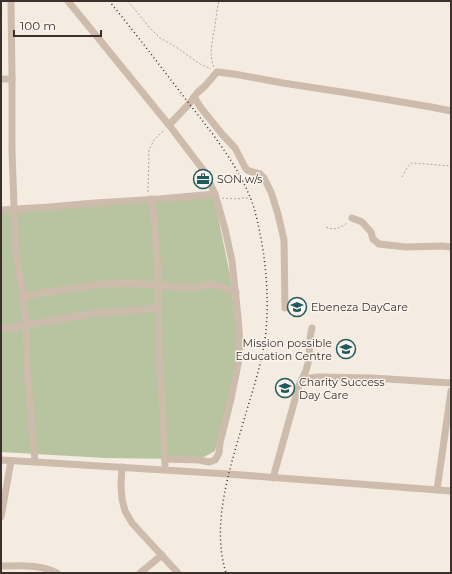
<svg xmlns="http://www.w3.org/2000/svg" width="452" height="574" font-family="Montserrat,sans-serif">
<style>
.green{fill:#b8c4a0}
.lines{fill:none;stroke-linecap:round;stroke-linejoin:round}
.path{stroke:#b9a596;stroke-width:1;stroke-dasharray:2 2;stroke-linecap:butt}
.minor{stroke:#cdbbac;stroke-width:7}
.rail{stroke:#3b302b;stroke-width:1.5;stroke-dasharray:1 3;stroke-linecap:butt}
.labels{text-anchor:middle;stroke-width:3;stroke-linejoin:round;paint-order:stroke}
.poi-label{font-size:11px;fill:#3b302b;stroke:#fbf5ee;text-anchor:start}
</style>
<rect width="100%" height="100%" fill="#f4ebe1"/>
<!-- green -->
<path class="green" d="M 214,197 L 230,275 L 238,343 L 234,376 L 215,451 L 204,457 L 180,459 L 105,458 L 1,452 L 1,211 Z"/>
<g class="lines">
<!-- path -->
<g class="path">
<path d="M 128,1 L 149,27 L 160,38 L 176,47 L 200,64 L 211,69"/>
<path d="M 214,67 C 208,55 213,39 215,26 C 216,18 217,9 219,1"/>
<path d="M 402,177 C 405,172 407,166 412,163 L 451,166"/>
<path d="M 148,192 L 149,150 L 154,140 L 165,129"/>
<path d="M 222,198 L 236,199 L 243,198 L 251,198"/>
<path d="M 326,227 C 335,231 340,228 347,223"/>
</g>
<!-- minor -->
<g class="minor">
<path d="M 11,1 L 12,79 L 12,150 L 15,235 L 16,254 L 23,292 L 26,325 L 27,368 L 35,462"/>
<path d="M 68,1 L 169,125 L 204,171 L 215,194 L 225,229 L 232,261 L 238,317 L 240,344 L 239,359 L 231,399 L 220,443 L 219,453 L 215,460 L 209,462 L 199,460 L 165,459"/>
<path d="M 1,79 L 12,79"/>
<path d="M 194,97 L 201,108 L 222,134 L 235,148 L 246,169 L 249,171 L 260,174 L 264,178 L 271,192 L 278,214 L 284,240 L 285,308"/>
<path d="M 169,125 L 189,104 L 197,93 L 205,86 L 217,72 L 234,74 L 283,83 L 348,93 L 431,107 L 451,111"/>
<path d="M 151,199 L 154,218 L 158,271 L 159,352 L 163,415 L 165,464"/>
<path d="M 1,210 L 49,207 L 95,203 L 159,199 L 215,194"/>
<path d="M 352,218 L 362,222 L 371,232 L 373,239 L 379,244 L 406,247 L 442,246 L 451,247"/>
<path d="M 23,296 L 102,284 L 132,283 L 194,288 L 206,285 L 215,284 L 236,293"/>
<path d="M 1,327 L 9,328 L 90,314 L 158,308"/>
<path d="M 302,379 C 313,360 307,346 312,328"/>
<path d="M 1,460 L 35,462 L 228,474 L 451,491"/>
<path d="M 122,467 L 121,485 L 122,499 L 125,511 L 132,523 L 178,573"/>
<path d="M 273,478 L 299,385 L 302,379 L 318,377 L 372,378 L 451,383"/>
<path d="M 437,490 L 451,391"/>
<path d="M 1,517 L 11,461"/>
<path d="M 1,566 C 20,566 40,564 57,573"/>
<path d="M 140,573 L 162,555"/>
</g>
<!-- rail -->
<path class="rail" d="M 109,1 C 134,31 157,62 181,93 C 206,126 234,158 250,197 C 254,206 256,215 258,224 C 266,259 269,296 266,331 C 263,359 254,386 246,413 C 232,462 210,522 226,573"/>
</g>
<!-- icons -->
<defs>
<g id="office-ring" transform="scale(1)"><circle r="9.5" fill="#fbf5ee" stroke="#1f5a5e" stroke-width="1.5"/><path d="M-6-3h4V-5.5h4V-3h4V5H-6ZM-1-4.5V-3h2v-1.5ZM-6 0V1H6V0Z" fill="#1f5a5e"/></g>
<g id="school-ring" transform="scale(1)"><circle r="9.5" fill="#fbf5ee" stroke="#1f5a5e" stroke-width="1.5"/><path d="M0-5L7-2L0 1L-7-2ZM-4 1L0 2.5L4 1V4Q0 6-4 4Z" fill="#1f5a5e"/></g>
</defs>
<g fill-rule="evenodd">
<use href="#office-ring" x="203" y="179"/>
<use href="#school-ring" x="297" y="307"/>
<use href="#school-ring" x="346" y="349"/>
<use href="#school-ring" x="285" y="388"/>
</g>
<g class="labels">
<!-- poi labels -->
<g class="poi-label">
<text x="217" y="183">SON w/s</text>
<text x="311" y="311">Ebeneza DayCare</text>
<text x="332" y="347" text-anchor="end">Mission possible<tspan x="332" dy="13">Education Centre</tspan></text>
<text x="299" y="386">Charity Success<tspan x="299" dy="13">Day Care</tspan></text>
</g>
</g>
<!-- border -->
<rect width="452" height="574" fill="none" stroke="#3b302b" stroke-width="4"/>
<!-- scale -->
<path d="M14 30v6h87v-6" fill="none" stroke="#3b302b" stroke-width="2"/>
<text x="20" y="30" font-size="12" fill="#3b302b" stroke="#fbf5ee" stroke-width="3" paint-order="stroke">100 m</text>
</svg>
